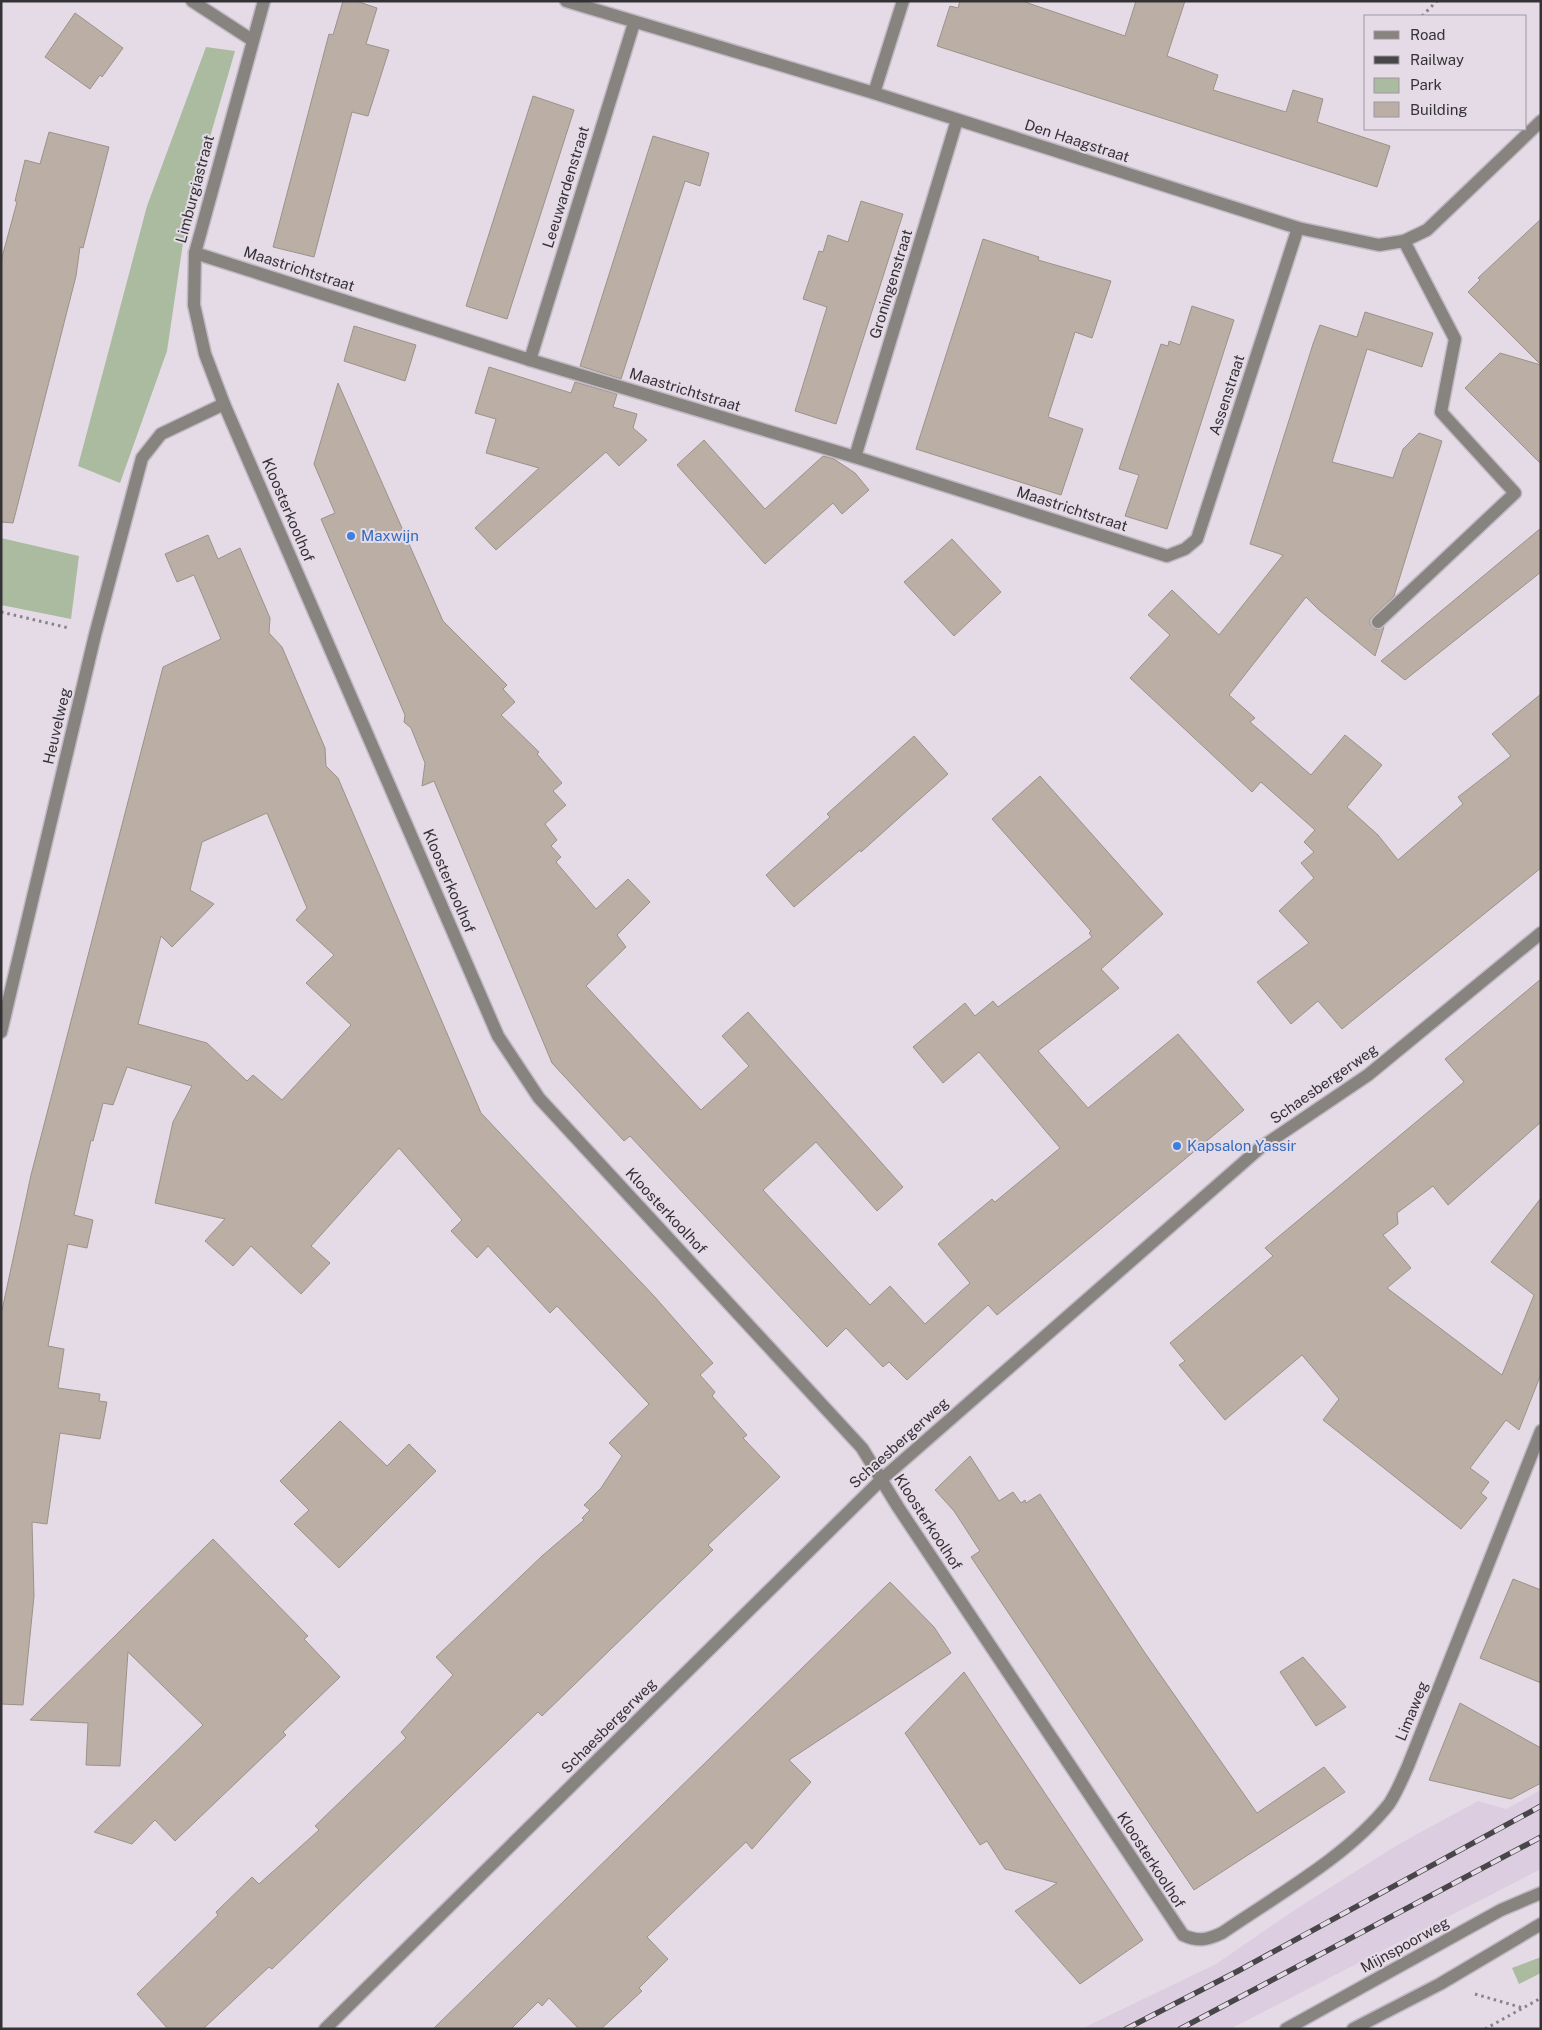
<svg xmlns="http://www.w3.org/2000/svg" width="1542" height="2030" font-family="'Public Sans',sans-serif">
<style>
.built{fill:#dccee0}
.green{fill:#abbba0}
.building{fill:#baaea5;stroke:#9d9289;fill-rule:evenodd}
.lines{fill:none;stroke-linecap:round;stroke-linejoin:round}
.minor-casing{stroke:#c1b9c4;stroke-width:15}
.path{stroke:#88828a;stroke-width:3;stroke-dasharray:2.5 4;stroke-linecap:butt}
.minor{stroke:#87847f;stroke-width:12}
.rail-casing{stroke:#49464a;stroke-width:5.5}
.rail{stroke:#e4dbe7;stroke-width:4;stroke-dasharray:11;stroke-linecap:butt}
.shop-dot{fill:#3f7fe0;stroke:#e4dbe7;stroke-width:2}
.labels{text-anchor:middle;stroke-width:4;stroke-linejoin:round;paint-order:stroke}
.street-label{font-size:15px;fill:#353236;stroke:#e4dbe7}
.shop-label{font-size:15px;fill:#366cbe;stroke:#e4dbe7;text-anchor:start}
</style>
<rect width="100%" height="100%" fill="#e4dbe7"/>
<!-- built -->
<path class="built" d="M 1541,1790 L 1541,1869 L 1230,2029 L 1081,2029 L 1216,1964 L 1293,1911 L 1399,1844 L 1478,1801 L 1506,1809 Z"/>
<!-- green -->
<g class="green">
<path d="M 206,47 L 235,51 L 187,216 L 167,351 L 120,483 L 78,466 L 147,206 Z"/>
<path d="M 1,538 L 79,556 L 71,619 L 1,605 Z"/>
<path d="M 1541,1957 L 1541,1973 L 1519,1984 L 1512,1968 Z"/>
</g>
<!-- building -->
<g class="building">
<path d="M 343,1 L 356,1 L 377,8 L 366,44 L 389,50 L 368,116 L 352,112 L 314,257 L 273,247 L 329,34 L 333,35 Z"/>
<path d="M 960,1 L 1022,1 L 1125,36 L 1136,1 L 1185,1 L 1167,56 L 1218,75 L 1213,90 L 1286,112 L 1293,90 L 1323,99 L 1317,122 L 1390,146 L 1377,187 L 937,46 L 950,6 L 958,8 Z"/>
<path d="M 75,13 L 123,48 L 102,77 L 100,75 L 90,89 L 45,57 Z"/>
<path d="M 533,96 L 574,110 L 507,319 L 466,306 Z"/>
<path d="M 49,132 L 109,147 L 83,248 L 80,247 L 76,276 L 13,523 L 1,522 L 1,261 L 17,202 L 15,201 L 25,160 L 40,164 Z"/>
<path d="M 653,136 L 709,153 L 700,186 L 685,181 L 621,379 L 580,366 Z"/>
<path d="M 861,201 L 903,214 L 836,424 L 795,411 L 827,307 L 803,299 L 819,251 L 823,252 L 828,235 L 848,242 Z"/>
<path d="M 1541,219 L 1541,464 L 1465,388 L 1500,353 L 1541,365 L 1468,292 L 1480,280 L 1478,278 Z"/>
<path d="M 983,239 L 1039,257 L 1038,260 L 1111,281 L 1092,338 L 1075,332 L 1048,417 L 1083,429 L 1061,495 L 916,449 Z"/>
<path d="M 1192,306 L 1234,320 L 1167,529 L 1125,516 L 1139,475 L 1119,469 L 1161,344 L 1168,346 L 1169,341 L 1180,345 Z"/>
<path d="M 1365,312 L 1433,333 L 1422,367 L 1367,349 L 1332,462 L 1393,478 L 1403,449 L 1419,433 L 1442,441 L 1394,596 L 1370,619 L 1370,624 L 1375,630 L 1384,627 L 1375,656 L 1319,610 L 1306,597 L 1229,695 L 1255,718 L 1250,722 L 1311,775 L 1345,735 L 1382,765 L 1347,807 L 1378,835 L 1398,860 L 1463,804 L 1458,797 L 1511,756 L 1492,734 L 1541,694 L 1541,868 L 1342,1029 L 1318,1001 L 1291,1024 L 1257,982 L 1309,943 L 1279,911 L 1314,878 L 1301,863 L 1314,852 L 1304,842 L 1315,830 L 1261,782 L 1252,792 L 1130,678 L 1170,635 L 1148,615 L 1172,590 L 1219,635 L 1283,555 L 1250,544 L 1313,344 L 1320,325 L 1357,337 Z"/>
<path d="M 354,326 L 416,345 L 405,381 L 344,361 Z"/>
<path d="M 489,367 L 571,393 L 575,382 L 617,394 L 613,407 L 637,414 L 633,428 L 647,440 L 619,466 L 606,452 L 496,550 L 475,528 L 539,468 L 486,453 L 496,419 L 475,413 Z"/>
<path d="M 338,383 L 443,621 L 507,685 L 503,689 L 515,702 L 501,715 L 539,752 L 537,754 L 562,783 L 553,791 L 566,805 L 545,824 L 557,840 L 551,846 L 561,857 L 556,862 L 596,909 L 628,879 L 650,902 L 617,935 L 626,947 L 586,986 L 701,1110 L 749,1066 L 722,1036 L 748,1012 L 903,1187 L 877,1211 L 816,1142 L 763,1190 L 870,1305 L 890,1286 L 925,1324 L 970,1283 L 938,1244 L 992,1199 L 995,1202 L 1060,1148 L 979,1052 L 943,1083 L 913,1047 L 965,1003 L 975,1016 L 993,1001 L 998,1007 L 1092,937 L 1089,933 L 1091,931 L 992,819 L 1040,776 L 1163,914 L 1101,969 L 1119,988 L 1038,1051 L 1088,1108 L 1178,1034 L 1244,1110 L 997,1315 L 988,1305 L 907,1380 L 889,1362 L 883,1367 L 846,1328 L 827,1347 L 630,1136 L 624,1141 L 552,1063 L 434,781 L 422,786 L 425,763 L 411,728 L 404,722 L 405,715 L 321,519 L 335,513 L 314,464 Z"/>
<path d="M 704,440 L 765,509 L 823,456 L 834,459 L 855,473 L 869,490 L 842,514 L 833,503 L 765,564 L 677,465 Z"/>
<path d="M 1541,528 L 1541,572 L 1405,680 L 1381,661 Z"/>
<path d="M 208,535 L 218,559 L 240,548 L 270,618 L 269,633 L 282,647 L 325,748 L 326,766 L 338,778 L 481,1113 L 654,1296 L 713,1363 L 700,1375 L 715,1392 L 712,1396 L 747,1435 L 743,1438 L 780,1477 L 708,1545 L 713,1550 L 542,1716 L 538,1712 L 272,1969 L 269,1967 L 203,2029 L 168,2029 L 137,1994 L 218,1915 L 216,1912 L 252,1877 L 259,1884 L 319,1830 L 315,1826 L 406,1738 L 401,1732 L 453,1675 L 436,1657 L 542,1556 L 584,1520 L 582,1518 L 590,1510 L 584,1505 L 601,1488 L 622,1456 L 609,1443 L 649,1404 L 557,1306 L 550,1313 L 488,1246 L 477,1258 L 451,1231 L 462,1220 L 399,1148 L 311,1246 L 330,1263 L 301,1294 L 251,1246 L 233,1266 L 205,1241 L 225,1219 L 155,1203 L 173,1122 L 192,1086 L 127,1067 L 113,1105 L 103,1103 L 93,1141 L 91,1140 L 74,1215 L 93,1220 L 87,1248 L 68,1244 L 48,1346 L 64,1349 L 58,1388 L 100,1394 L 99,1401 L 107,1402 L 100,1439 L 60,1433 L 47,1524 L 32,1522 L 34,1596 L 23,1705 L 1,1704 L 1,1315 L 31,1175 L 163,667 L 221,639 L 194,575 L 177,582 L 165,554 ZM 267,813 L 307,908 L 296,920 L 334,955 L 306,983 L 351,1025 L 282,1100 L 253,1075 L 247,1081 L 207,1043 L 138,1024 L 161,936 L 172,947 L 214,904 L 190,890 L 202,842 Z"/>
<path d="M 952,539 L 1001,592 L 954,636 L 904,582 Z"/>
<path d="M 914,736 L 948,774 L 861,852 L 860,850 L 794,907 L 766,875 L 830,817 L 827,814 Z"/>
<path d="M 1541,979 L 1541,1122 L 1448,1205 L 1433,1186 L 1397,1213 L 1398,1224 L 1383,1235 L 1411,1268 L 1387,1288 L 1502,1375 L 1534,1295 L 1491,1262 L 1541,1198 L 1541,1374 L 1519,1430 L 1506,1420 L 1470,1468 L 1489,1482 L 1481,1493 L 1487,1498 L 1461,1529 L 1323,1420 L 1339,1399 L 1302,1355 L 1225,1420 L 1179,1365 L 1185,1361 L 1170,1343 L 1273,1256 L 1265,1248 L 1464,1082 L 1445,1059 Z"/>
<path d="M 340,1421 L 387,1466 L 409,1444 L 436,1471 L 339,1568 L 294,1524 L 309,1510 L 280,1481 Z"/>
<path d="M 970,1456 L 999,1501 L 1013,1492 L 1021,1503 L 1025,1500 L 1026,1503 L 1040,1494 L 1145,1653 L 1257,1813 L 1324,1767 L 1345,1792 L 1194,1890 L 971,1557 L 980,1551 L 954,1511 L 935,1490 Z"/>
<path d="M 213,1539 L 308,1636 L 304,1639 L 340,1677 L 283,1732 L 286,1735 L 175,1841 L 155,1820 L 132,1844 L 94,1832 L 203,1725 L 128,1652 L 120,1766 L 86,1765 L 88,1723 L 30,1720 Z"/>
<path d="M 1513,1579 L 1541,1590 L 1541,1683 L 1480,1658 Z"/>
<path d="M 890,1582 L 934,1627 L 951,1653 L 789,1760 L 811,1782 L 752,1849 L 746,1842 L 647,1937 L 668,1959 L 639,1988 L 642,1991 L 601,2029 L 579,2029 L 549,1998 L 542,2006 L 538,2002 L 511,2029 L 433,2029 Z"/>
<path d="M 1303,1657 L 1346,1707 L 1316,1726 L 1280,1672 Z"/>
<path d="M 964,1672 L 1143,1940 L 1080,1984 L 1015,1911 L 1057,1883 L 1005,1869 L 987,1841 L 980,1845 L 905,1733 Z"/>
<path d="M 1460,1703 L 1541,1748 L 1541,1783 L 1511,1799 L 1429,1780 Z"/>
</g>
<g class="lines">
<!-- minor casing -->
<g class="minor-casing">
<g id="minor">
<path d="M 192,1 L 252,40"/>
<path d="M 264,1 L 195,253 L 194,305 L 205,354 L 224,404 L 498,1036 L 539,1098 L 862,1448 L 898,1507 L 1183,1935 C 1198,1942 1207,1940 1222,1933 C 1277,1895 1347,1857 1389,1804 C 1397,1792 1402,1779 1408,1766 L 1541,1431"/>
<path d="M 566,1 L 874,93 L 1298,228 L 1379,245 L 1404,241 L 1427,230 L 1541,121"/>
<path d="M 874,93 L 903,1"/>
<path d="M 195,253 L 530,360 L 855,457 L 1167,556 L 1185,549 L 1197,539 L 1298,228"/>
<path d="M 530,360 L 634,23"/>
<path d="M 855,457 L 957,120"/>
<path d="M 1378,622 L 1515,493 L 1441,412 L 1455,339 L 1404,241"/>
<path d="M 1,1032 L 95,635 L 142,458 L 161,434 L 224,404"/>
<path d="M 325,2029 L 882,1479 L 1260,1148 L 1368,1075 L 1541,933"/>
<path d="M 1286,2029 L 1501,1910 L 1541,1893"/>
<path d="M 1353,2029 L 1440,1984 L 1541,1924"/>
</g>
</g>
<!-- path -->
<g class="path">
<path d="M 1422,16 L 1437,1"/>
<path d="M 1,612 L 69,628"/>
<path d="M 1475,1994 L 1523,2008"/>
<path d="M 1485,2029 L 1541,1998"/>
</g>
<!-- minor -->
<use href="#minor" class="minor"/>
<!-- rail casing -->
<g class="rail-casing">
<g id="rail">
<path d="M 1126,2029 L 1238,1971 L 1541,1806"/>
<path d="M 1180,2029 L 1541,1837"/>
</g>
</g>
<!-- rail -->
<use href="#rail" class="rail"/>
</g>
<!-- markers -->
<g class="shop-dot">
<circle cx="351" cy="536" r="5"/>
<circle cx="1177" cy="1146" r="5"/>
</g>
<g class="labels">
<!-- street labels -->
<g class="street-label">
<text transform="translate(1077 141) rotate(18)" y="5">Den Haagstraat</text>
<text transform="translate(566 187) rotate(-73)" y="5">Leeuwardenstraat</text>
<text transform="translate(195 189) rotate(-75)" y="5">Limburgiastraat</text>
<text transform="translate(299 269) rotate(18)" y="5">Maastrichtstraat</text>
<text transform="translate(891 284) rotate(-73)" y="5">Groningenstraat</text>
<text transform="translate(685 390) rotate(17)" y="5">Maastrichtstraat</text>
<text transform="translate(1227 395) rotate(-72)" y="5">Assenstraat</text>
<text transform="translate(1072 509) rotate(18)" y="5">Maastrichtstraat</text>
<text transform="translate(288 510) rotate(67)" y="5">Kloosterkoolhof</text>
<text transform="translate(57 726) rotate(-77)" y="5">Heuvelweg</text>
<text transform="translate(449 881) rotate(67)" y="5">Kloosterkoolhof</text>
<text transform="translate(1324 1084) rotate(-35)" y="5">Schaesbergerweg</text>
<text transform="translate(666 1211) rotate(47)" y="5">Kloosterkoolhof</text>
<text transform="translate(899 1443) rotate(-42)" y="5">Schaesbergerweg</text>
<text transform="translate(928 1522) rotate(57)" y="5">Kloosterkoolhof</text>
<text transform="translate(1412 1711) rotate(-68)" y="5">Limaweg</text>
<text transform="translate(609 1726) rotate(-45)" y="5">Schaesbergerweg</text>
<text transform="translate(1151 1860) rotate(57)" y="5">Kloosterkoolhof</text>
<text transform="translate(1405 1945) rotate(-29)" y="5">Mijnspoorweg</text>
</g>
<!-- shop labels -->
<g class="shop-label">
<text x="361" y="541">Maxwijn</text>
<text x="1187" y="1151">Kapsalon Yassir</text>
</g>
</g>
<!-- border -->
<rect width="1542" height="2030" fill="none" stroke="#353236" stroke-width="5"/>
<!-- legend -->
<rect x="1364" y="15" width="162" height="115" fill="#e4dbe7" stroke="#9e97a0"/>
<rect x="1374" y="31" width="25" height="8" fill="#87847f" stroke="#9e97a0"/>
<text x="1410" y="40" font-size="15" fill="#353236">Road</text>
<rect x="1374" y="56" width="25" height="8" fill="#49464a" stroke="#9e97a0"/>
<text x="1410" y="65" font-size="15" fill="#353236">Railway</text>
<rect x="1374" y="78" width="25" height="15" fill="#abbba0" stroke="#9e97a0"/>
<text x="1410" y="90" font-size="15" fill="#353236">Park</text>
<rect x="1374" y="102" width="25" height="15" fill="#baaea5" stroke="#9e97a0"/>
<text x="1410" y="115" font-size="15" fill="#353236">Building</text>
</svg>
